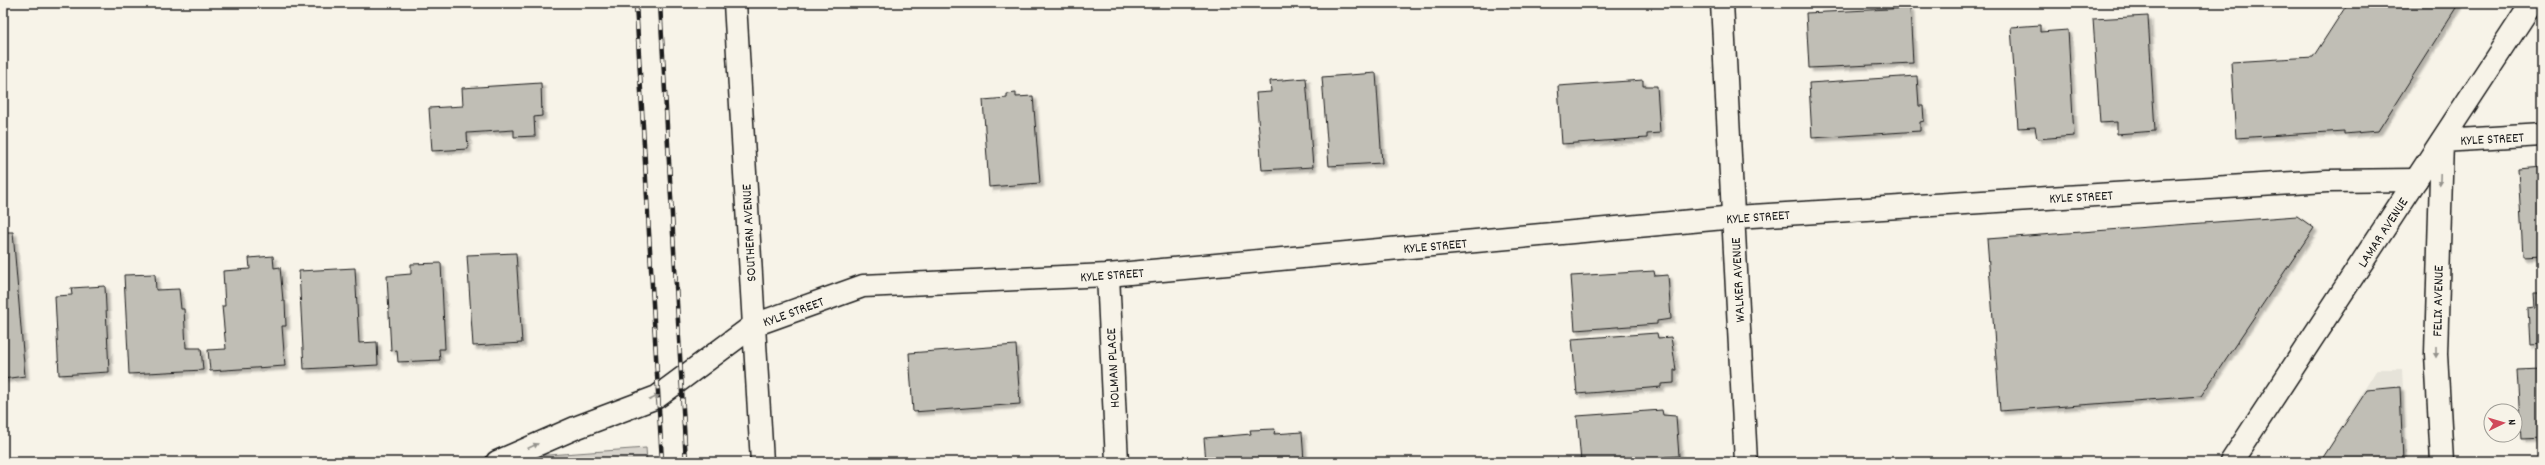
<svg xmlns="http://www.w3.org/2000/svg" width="2545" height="465" font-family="Dekko,sans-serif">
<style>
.built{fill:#e6e3d9}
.green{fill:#d7d3cb;stroke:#7a7874}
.building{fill:#c0beb5;stroke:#1c1c1c;filter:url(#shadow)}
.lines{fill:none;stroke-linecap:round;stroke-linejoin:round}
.minor-casing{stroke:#1c1c1c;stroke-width:25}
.secondary-casing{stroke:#1c1c1c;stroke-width:25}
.primary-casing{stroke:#1c1c1c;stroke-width:25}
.minor{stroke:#f7f3e8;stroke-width:22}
.secondary{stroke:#f7f3e8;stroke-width:22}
.primary{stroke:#f7f3e8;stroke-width:22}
.rail-casing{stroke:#1c1c1c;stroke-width:4.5}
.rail{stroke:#f7f3e8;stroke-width:3;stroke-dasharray:9;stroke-linecap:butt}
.oneway{fill:#94928c}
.labels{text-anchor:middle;stroke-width:3;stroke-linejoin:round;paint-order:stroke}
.street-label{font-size:14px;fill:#1c1c1c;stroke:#f7f3e8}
</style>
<defs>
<filter id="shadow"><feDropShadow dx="3.5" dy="3.5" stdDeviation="1" flood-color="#0004"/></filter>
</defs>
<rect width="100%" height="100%" fill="#f7f3e8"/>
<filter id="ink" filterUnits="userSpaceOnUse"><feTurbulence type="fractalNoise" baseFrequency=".025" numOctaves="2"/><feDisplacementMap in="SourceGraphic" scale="8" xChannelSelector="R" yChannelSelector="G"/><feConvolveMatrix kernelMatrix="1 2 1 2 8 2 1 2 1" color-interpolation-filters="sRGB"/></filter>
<g filter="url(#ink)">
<!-- built -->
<path class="built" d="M 2377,369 L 2402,369 L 2407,462 L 2320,462 Z"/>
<!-- green -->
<path class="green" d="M 646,448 L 647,462 L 452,462 Z"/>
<!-- building -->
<g class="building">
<path d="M 2348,3 L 2459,3 L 2378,131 L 2344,134 L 2344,131 L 2236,138 L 2231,62 L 2313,57 Z"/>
<path d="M 1910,8 L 1913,63 L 1809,68 L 1806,13 Z"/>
<path d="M 2148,16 L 2155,131 L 2117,134 L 2117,122 L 2100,123 L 2093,19 Z"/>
<path d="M 2040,25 L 2040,32 L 2068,30 L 2074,136 L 2037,139 L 2035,127 L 2018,128 L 2011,27 Z"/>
<path d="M 1376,73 L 1382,163 L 1329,166 L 1322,77 Z"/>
<path d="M 1917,76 L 1919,106 L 1923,106 L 1924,121 L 1920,122 L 1920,131 L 1812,138 L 1809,83 Z"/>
<path d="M 1306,78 L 1313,167 L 1262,170 L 1256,93 L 1271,92 L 1270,81 Z"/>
<path d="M 1643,80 L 1643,86 L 1657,86 L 1660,133 L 1647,134 L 1647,138 L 1562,144 L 1558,86 Z"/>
<path d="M 541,83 L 542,116 L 534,117 L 535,136 L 514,137 L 514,130 L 467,133 L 468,149 L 432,151 L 429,108 L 463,106 L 462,88 Z"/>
<path d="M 1016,93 L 1016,97 L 1033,96 L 1040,183 L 989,187 L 983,100 L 1007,98 L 1007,94 Z"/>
<path d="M 2542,167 L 2542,255 L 2523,256 L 2518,169 Z"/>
<path d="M 2297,216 L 2314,228 L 2201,396 L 2000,411 L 1987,239 Z"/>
<path d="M 3,232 L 13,232 L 25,376 L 3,379 Z"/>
<path d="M 516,253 L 522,343 L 473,346 L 467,255 Z"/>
<path d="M 273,256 L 274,268 L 280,267 L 283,301 L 285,301 L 286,326 L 282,326 L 285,366 L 210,371 L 208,350 L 226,349 L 222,306 L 225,306 L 223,271 L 250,269 L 249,258 Z"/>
<path d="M 441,263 L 445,349 L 439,349 L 440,360 L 398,362 L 397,350 L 391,351 L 387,276 L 411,274 L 411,264 Z"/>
<path d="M 355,268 L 359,343 L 377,342 L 378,365 L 304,369 L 299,271 Z"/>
<path d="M 1654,271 L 1655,276 L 1668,275 L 1671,319 L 1657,321 L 1657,324 L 1575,330 L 1571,276 Z"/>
<path d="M 155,274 L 156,290 L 179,289 L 181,309 L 184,309 L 186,348 L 201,348 L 203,370 L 129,374 L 124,275 Z"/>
<path d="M 105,286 L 109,372 L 59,375 L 55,296 L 72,295 L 71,288 Z"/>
<path d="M 2534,294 L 2542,294 L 2542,343 L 2530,344 L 2528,309 L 2535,308 Z"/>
<path d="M 1657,333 L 1658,338 L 1671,337 L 1676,370 L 1674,370 L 1674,383 L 1661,384 L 1661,387 L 1577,394 L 1572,339 Z"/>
<path d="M 1016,345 L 1020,404 L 913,412 L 909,353 Z"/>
<path d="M 2542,369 L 2542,438 L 2521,439 L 2517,370 Z"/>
<path d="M 2400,387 L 2403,462 L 2320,462 L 2367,390 Z"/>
<path d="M 1662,410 L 1663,415 L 1676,416 L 1679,456 L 1665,457 L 1666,462 L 1581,462 L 1577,416 Z"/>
<path d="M 1275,429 L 1274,434 L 1302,432 L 1304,462 L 1206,462 L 1204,438 L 1251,434 L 1250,430 Z"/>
</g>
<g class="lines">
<!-- minor casing -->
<g class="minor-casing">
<g id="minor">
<path d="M 1722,3 L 1746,462"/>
<path d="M 1108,275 L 1117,462"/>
<path d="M 497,462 L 575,428 L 657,397 L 754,325 L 863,286 L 1108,275 L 1735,217 L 2327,181 L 2416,180"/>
<path d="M 2442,462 L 2436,354 L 2442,141 L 2542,135"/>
</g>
</g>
<!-- secondary casing -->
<g class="secondary-casing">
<path id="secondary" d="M 735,3 L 762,462"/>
</g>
<!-- primary casing -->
<g class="primary-casing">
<path id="primary" d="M 2231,462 L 2532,3"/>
</g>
<!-- minor -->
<use href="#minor" class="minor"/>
<!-- secondary -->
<use href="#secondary" class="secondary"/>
<!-- primary -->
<use href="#primary" class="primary"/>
<!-- rail casing -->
<g class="rail-casing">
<g id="rail">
<path d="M 636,3 L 662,462"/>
<path d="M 660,3 L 686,462"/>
</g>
</g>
<!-- rail -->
<use href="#rail" class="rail"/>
</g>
<!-- one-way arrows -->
<defs><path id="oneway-solid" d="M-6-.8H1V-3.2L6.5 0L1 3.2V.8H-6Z"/></defs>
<g class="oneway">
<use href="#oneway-solid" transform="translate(2440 180) rotate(92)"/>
<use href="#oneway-solid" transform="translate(2436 352) rotate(90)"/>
<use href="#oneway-solid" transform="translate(654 398) rotate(-24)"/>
<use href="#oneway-solid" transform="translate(533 446) rotate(-24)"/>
</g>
</g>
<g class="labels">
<!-- street labels -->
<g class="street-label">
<text transform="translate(2492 138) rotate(-3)" y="5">KYLE STREET</text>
<text transform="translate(2081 196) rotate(-3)" y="5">KYLE STREET</text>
<text transform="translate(1758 216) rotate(-4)" y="5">KYLE STREET</text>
<text transform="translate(2382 232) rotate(-57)" y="5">LAMAR AVENUE</text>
<text transform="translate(748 233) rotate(-93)" y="5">SOUTHERN AVENUE</text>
<text transform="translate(1435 245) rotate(-5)" y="5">KYLE STREET</text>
<text transform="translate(1112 274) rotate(-4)" y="5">KYLE STREET</text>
<text transform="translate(1737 280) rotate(-93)" y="5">WALKER AVENUE</text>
<text transform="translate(2437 301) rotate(-89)" y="5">FELIX AVENUE</text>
<text transform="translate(793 311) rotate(-20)" y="5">KYLE STREET</text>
<text transform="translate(1112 368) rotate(-93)" y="5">HOLMAN PLACE</text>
</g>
</g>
<!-- margin -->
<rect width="2545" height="465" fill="none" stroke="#f7f3e8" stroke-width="16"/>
<rect x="8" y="8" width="2529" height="449" fill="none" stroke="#1c1c1c" stroke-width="1.5" filter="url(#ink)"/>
<!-- north arrow -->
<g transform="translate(2503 423) rotate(85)"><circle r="19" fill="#f7f3e8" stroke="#9f9d96"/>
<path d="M0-3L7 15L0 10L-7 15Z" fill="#d1495b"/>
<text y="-6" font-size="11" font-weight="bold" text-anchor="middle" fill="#1c1c1c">N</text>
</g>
</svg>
